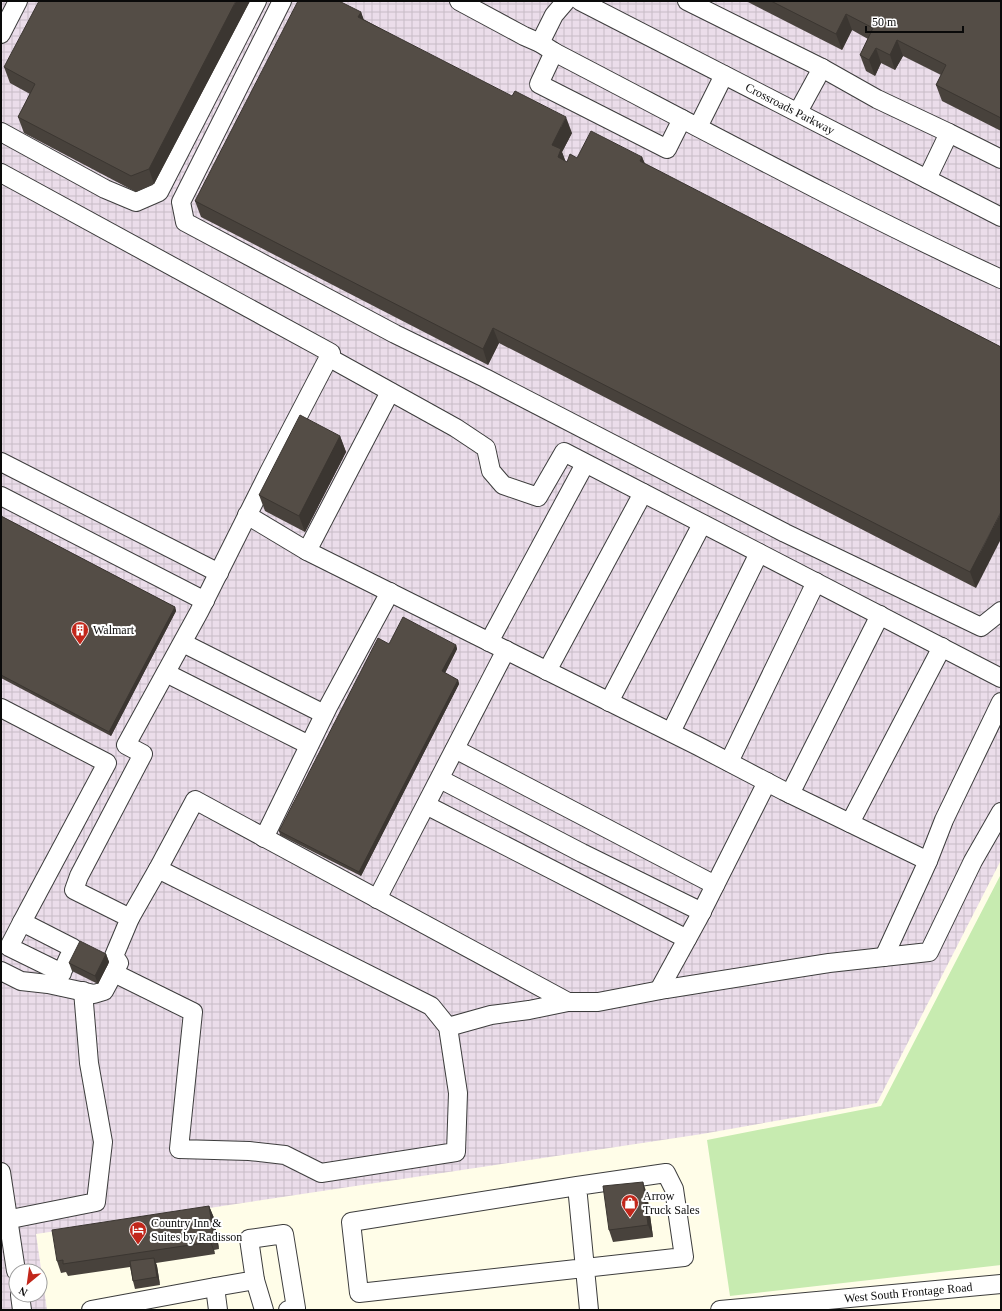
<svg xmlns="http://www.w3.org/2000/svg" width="1002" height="1311" font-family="'Times New Roman',serif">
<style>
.industrial{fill:url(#industrial-grid);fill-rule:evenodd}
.grass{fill:#c7ebb0}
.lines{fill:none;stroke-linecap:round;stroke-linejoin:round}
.minor-casing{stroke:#3d3d3d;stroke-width:20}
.minor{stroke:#fff;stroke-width:18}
.wall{fill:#48423c}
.shaded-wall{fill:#3b3631}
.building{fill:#544d46;stroke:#3b3631}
.labels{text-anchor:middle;stroke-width:4;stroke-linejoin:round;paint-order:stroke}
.street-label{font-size:12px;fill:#0a0a0a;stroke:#fff}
.poi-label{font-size:12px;fill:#0a0a0a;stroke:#fff;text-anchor:start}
</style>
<defs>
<pattern id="industrial-grid" width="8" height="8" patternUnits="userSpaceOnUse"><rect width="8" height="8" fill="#ebddea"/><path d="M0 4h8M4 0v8" fill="none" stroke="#c8bcc7"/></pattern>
</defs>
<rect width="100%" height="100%" fill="#fffde8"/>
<!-- industrial -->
<path class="industrial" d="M 3,1 L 1001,1 L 1001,860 L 877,1103 L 702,1134 L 36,1234 L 47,1310 L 1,1310 L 1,5 ZM 16,1271 L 40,1271 L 40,1295 L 16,1295 Z"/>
<!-- grass -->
<path class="grass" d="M 1001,874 L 1001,1265 L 730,1296 L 707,1140 L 881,1106 Z"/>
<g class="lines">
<!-- minor casing -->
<g class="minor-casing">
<g id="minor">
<path d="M 282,1 L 181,202 L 185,222 L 395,334 L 485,378 L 785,533 L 981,627 L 1001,611"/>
<path d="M 459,1 L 524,36 L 540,43 L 554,52 C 702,129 849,209 1001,279"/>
<path id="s1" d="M 580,1 L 1001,217"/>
<path d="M 687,1 L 822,68 L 877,99 L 949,133 L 1001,159"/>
<path d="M 1,34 L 18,1"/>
<path d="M 540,43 L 554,15 L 566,1"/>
<path d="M 554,52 L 539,84 L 667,149 L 682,119"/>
<path d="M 798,112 L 822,68"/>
<path d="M 698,127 L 724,75"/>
<path d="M 1,132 L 105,189 L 136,202 L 159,192 L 257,1"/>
<path d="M 1,173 L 331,353 L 270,470 L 199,612 L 126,745 L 143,754 L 79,876 L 74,890 L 130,918 L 114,956 L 119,963 L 104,991 L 94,994 L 48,984 L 21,981 L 1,971"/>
<path d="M 927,179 L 949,133"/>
<path d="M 328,357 L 456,428 L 486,448 L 491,471 L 503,485 L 538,497 L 564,452 L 1001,678"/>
<path d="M 1,462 L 219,573"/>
<path d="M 1,496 L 205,601"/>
<path d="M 247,515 L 307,551 L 390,392"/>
<path d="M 307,551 L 698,746 L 784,791 L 928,861 L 884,957"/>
<path d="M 489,642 L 585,464"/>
<path d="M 183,643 L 324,714"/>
<path d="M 547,671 L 643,493"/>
<path d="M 166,673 L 309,745"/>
<path d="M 609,702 L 702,524"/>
<path d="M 1,708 L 107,763 L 22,922"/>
<path d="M 671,732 L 759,553"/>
<path d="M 455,749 L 715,885"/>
<path d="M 729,762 L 816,582"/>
<path d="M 440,779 L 582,853 L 702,912"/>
<path d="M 790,794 L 880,615"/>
<path d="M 426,805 L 687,939"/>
<path d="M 850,823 L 942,647"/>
<path d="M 264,838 L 328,707 L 390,592"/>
<path d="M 928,861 L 944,820 L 1001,702"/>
<path d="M 158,869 L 195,800 L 568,1002 L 529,1010 L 491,1015 L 448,1027"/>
<path d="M 377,899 L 506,650"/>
<path d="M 114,973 L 193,1012 L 179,1149 L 249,1151 L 285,1155 L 321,1173 L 456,1152 L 458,1093 L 448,1027 L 431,1006 L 158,869 L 130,918"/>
<path d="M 56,985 L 73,948 L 22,922 L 9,947 L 62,973"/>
<path d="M 659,990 L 698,919 L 767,782"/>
<path d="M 568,1002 L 598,1002 L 666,989 L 829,963 L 929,952 L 973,861 L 1001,812"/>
<path d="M 1,1172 L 16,1271"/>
<path d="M 577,1186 L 666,1173 L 674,1189 L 684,1257 L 359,1293 L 351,1222 L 577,1186 L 589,1310"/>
<path d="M 1,1221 L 96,1202 L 103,1142 L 89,1063 L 83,991"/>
<path d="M 255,1280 L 264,1310"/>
<path d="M 215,1287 L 255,1280 L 249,1239 L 284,1234 L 296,1308 L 288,1310"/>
<path d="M 20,1295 L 22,1310"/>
<path d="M 91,1310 L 215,1287 L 218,1310"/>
<path id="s2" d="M 720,1310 L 1001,1284"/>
</g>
</g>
<!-- minor -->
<use href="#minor" class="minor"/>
</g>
<!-- wall -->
<g class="wall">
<path d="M 250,1 L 154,184 L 136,192 L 24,133 L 18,117 L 30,94 L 10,83 L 4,67 Z"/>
<path d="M 746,1 L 1001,1 L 1001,131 L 942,101 L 936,85 L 941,75 L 903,56 L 895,70 L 881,63 L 875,76 L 866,71 L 860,55 L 868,39 L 852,30 L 842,50 Z"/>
<path d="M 361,12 L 363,19 L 572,133 L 562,152 L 565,161 L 567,162 L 577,158 L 642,157 L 645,164 L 1001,347 L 976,588 L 499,343 L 488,365 L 201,217 L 195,201 Z"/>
<path d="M 340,436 L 346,452 L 305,532 L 265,511 L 259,495 Z"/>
<path d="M 1,516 L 175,607 L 176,611 L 111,736 L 1,678 Z"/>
<path d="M 389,644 L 456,645 L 457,649 L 445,673 L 458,680 L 459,684 L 361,876 L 280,835 L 279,831 Z"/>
<path d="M 106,954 L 109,962 L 98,984 L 72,971 L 69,963 Z"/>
<path d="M 647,1194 L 653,1237 L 613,1242 L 609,1230 Z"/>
<path d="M 209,1206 L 214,1218 L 219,1249 L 214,1250 L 215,1254 L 156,1263 L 157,1266 L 160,1285 L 135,1289 L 133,1281 L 130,1267 L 68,1276 L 66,1272 L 61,1273 L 57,1261 Z"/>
</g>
<!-- shaded-wall -->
<g class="shaded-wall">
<path d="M 236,1 L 250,1 L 154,184 L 149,169 Z"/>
<path d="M 361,12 L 367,28 L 358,17 Z"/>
<path d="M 846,14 L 852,30 L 842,50 L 836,34 Z"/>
<path d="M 897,40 L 903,56 L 895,70 L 890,55 Z"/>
<path d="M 876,48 L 881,63 L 875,76 L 869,60 Z"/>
<path d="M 566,117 L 572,133 L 562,152 L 567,165 L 563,173 L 552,145 Z"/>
<path d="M 642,157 L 648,172 L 640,161 Z"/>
<path d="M 493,328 L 499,343 L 488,365 L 483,349 Z"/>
<path d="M 340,436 L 346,452 L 305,532 L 299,516 Z"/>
<path d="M 1001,512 L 1001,539 L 976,588 L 970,572 Z"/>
<path d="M 175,607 L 176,611 L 111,736 L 109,732 Z"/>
<path d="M 456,645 L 457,649 L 444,675 L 442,671 Z"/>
<path d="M 458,680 L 459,684 L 361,876 L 359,872 Z"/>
<path d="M 106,954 L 109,962 L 98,984 L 95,976 Z"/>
<path d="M 643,1182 L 647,1194 L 653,1237 L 648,1225 Z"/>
<path d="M 209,1206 L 214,1218 L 219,1249 L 214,1237 Z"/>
<path d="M 210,1238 L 214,1250 L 215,1254 L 210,1242 Z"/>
<path d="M 154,1258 L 157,1266 L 160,1285 L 157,1277 Z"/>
</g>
<!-- building -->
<g class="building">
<path d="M 39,1 L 236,1 L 149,169 L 131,176 L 18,117 L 35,84 L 4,67 Z"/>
<path d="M 298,1 L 339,1 L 361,12 L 358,17 L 512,96 L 515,91 L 566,117 L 552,145 L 561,149 L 558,157 L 567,162 L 570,154 L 577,158 L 591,131 L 642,157 L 640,161 L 1001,347 L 1001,512 L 970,572 L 493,328 L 483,349 L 195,201 Z"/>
<path d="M 771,1 L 1001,1 L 1001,118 L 936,85 L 946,65 L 897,40 L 890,55 L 876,48 L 869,60 L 860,55 L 873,28 L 846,14 L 836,34 Z"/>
<path d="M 300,415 L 340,436 L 299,516 L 259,495 Z"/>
<path d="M 1,516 L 175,607 L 109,732 L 1,675 Z"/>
<path d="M 403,617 L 456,645 L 442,671 L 458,680 L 359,872 L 279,831 L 378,638 L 389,644 Z"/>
<path d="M 80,941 L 106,954 L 95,976 L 69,963 Z"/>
<path d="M 643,1182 L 648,1225 L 609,1230 L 603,1186 Z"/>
<path d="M 209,1206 L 214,1237 L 210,1238 L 210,1242 L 63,1264 L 63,1260 L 57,1261 L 52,1230 Z"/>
<path d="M 154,1258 L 157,1277 L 133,1281 L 130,1261 Z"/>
</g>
<!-- icons -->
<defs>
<g id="building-pin" transform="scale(0.9)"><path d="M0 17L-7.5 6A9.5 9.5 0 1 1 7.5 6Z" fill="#c2271b" stroke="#fff"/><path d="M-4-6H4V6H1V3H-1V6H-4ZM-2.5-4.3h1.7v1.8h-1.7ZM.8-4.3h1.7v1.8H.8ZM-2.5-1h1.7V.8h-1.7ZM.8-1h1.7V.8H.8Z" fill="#fff"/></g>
<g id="shop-pin" transform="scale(0.9)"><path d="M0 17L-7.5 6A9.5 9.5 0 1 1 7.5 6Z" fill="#c2271b" stroke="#fff"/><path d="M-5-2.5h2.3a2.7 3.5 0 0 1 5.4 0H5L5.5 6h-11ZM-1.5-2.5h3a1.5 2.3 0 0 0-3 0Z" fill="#fff"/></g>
<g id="hotel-pin" transform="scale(0.9)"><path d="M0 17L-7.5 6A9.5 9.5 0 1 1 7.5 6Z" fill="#c2271b" stroke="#fff"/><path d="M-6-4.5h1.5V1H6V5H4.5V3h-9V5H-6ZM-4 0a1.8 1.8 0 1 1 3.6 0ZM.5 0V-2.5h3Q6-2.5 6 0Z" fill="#fff"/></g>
</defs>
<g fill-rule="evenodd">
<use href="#building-pin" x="80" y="630"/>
<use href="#shop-pin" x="630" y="1203"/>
<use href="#hotel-pin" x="138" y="1230"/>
</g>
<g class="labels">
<!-- street labels -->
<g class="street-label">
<text dy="4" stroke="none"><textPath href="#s1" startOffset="236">Crossroads Parkway</textPath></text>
<text dy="4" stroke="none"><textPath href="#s2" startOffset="189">West South Frontage Road</textPath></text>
</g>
<!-- poi labels -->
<g class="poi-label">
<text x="93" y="634">Walmart</text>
<text x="643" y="1200">Arrow<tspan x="643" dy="14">Truck Sales</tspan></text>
<text x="151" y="1227">Country Inn &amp;<tspan x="151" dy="14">Suites by Radisson</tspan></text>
</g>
</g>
<!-- border -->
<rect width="1002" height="1311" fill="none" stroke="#0a0a0a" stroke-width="4"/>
<!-- north arrow -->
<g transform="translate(28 1283) rotate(209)"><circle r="19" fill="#ffffff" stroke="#9d9d9d"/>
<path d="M0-3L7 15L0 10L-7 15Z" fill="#c2271b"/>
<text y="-6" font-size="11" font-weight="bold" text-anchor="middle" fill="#0a0a0a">N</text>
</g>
<!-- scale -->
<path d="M866 26v6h97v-6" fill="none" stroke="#0a0a0a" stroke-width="2"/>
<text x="872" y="26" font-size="12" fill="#0a0a0a" stroke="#ffffff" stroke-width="3" paint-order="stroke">50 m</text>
</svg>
